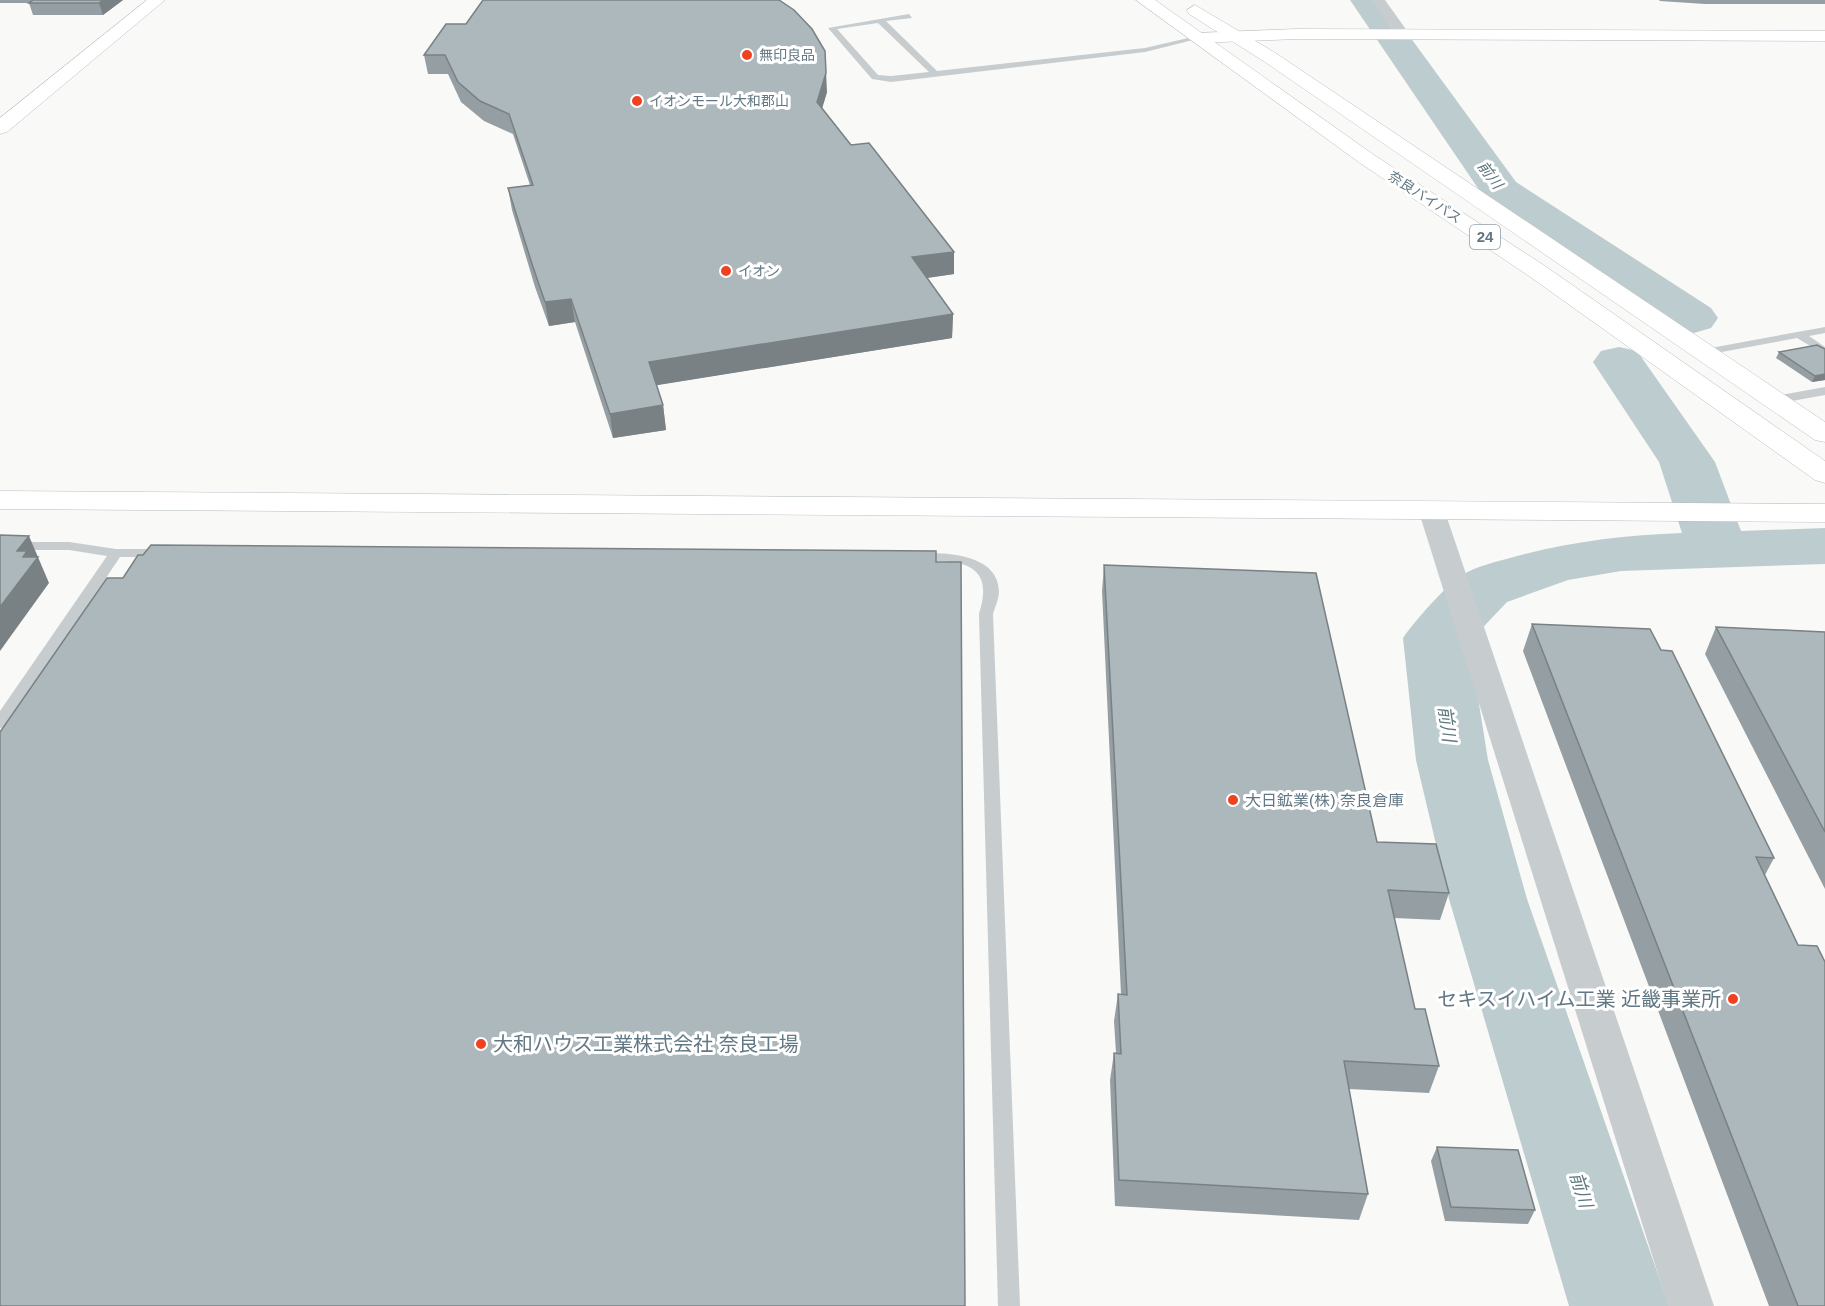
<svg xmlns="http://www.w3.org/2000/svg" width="1825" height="1306" font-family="Arial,'Noto Sans JP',sans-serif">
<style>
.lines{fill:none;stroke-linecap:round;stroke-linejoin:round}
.river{fill:#bdcccf;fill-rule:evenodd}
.secondary-casing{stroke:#b6bec2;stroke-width:1}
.highway-casing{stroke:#bbbfc2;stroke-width:1}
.lane{fill:#c7cccf;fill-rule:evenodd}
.street{fill:#c7cccf;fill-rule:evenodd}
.secondary{fill:#fff;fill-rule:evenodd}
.highway{fill:#fff;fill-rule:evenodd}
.wall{fill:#959ea2}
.shaded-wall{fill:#798184}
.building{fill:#adb8bc;stroke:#798184;stroke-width:1.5}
.poi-dot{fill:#f04120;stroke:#fff;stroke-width:2}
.labels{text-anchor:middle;stroke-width:6;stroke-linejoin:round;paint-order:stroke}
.far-poi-label{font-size:14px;fill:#627884;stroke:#fff;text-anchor:start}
.far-street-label{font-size:14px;fill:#627884;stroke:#fff}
.far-water-label{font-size:15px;font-style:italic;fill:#5d777e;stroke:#fff}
.shield{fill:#fff;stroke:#91a0a9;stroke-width:1.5}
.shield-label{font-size:15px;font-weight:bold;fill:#627884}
.poi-label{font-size:16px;fill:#627884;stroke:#fff;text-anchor:start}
.water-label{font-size:18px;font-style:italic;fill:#5d777e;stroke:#fff}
.near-poi-label{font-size:20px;fill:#627884;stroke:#fff;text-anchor:end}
</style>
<rect width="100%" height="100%" fill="#f9f9f7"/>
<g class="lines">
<!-- river -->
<g class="river">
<path d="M 1350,0 L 1383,0 L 1516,182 L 1711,308 L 1718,318 L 1711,328 L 1694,333 L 1677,328 L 1486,200 Z"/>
<path d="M 1619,347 L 1637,351 L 1715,462 L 1741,531 L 1825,528 L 1825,564 L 1621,571 L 1568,580 L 1507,602 L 1469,642 L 1488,760 L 1527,899 L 1669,1306 L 1569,1306 L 1449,899 L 1416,760 L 1403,638 C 1415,621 1445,586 1463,575 C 1476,566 1496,562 1510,558 C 1568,542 1623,535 1682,533 L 1659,462 L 1593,362 L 1601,351 Z"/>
</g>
<!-- secondary casing -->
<g class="secondary-casing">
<g id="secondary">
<path d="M 147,0 L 165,0 L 7,132 L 0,134 L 0,118 Z"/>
<path d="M 1297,29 L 1825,31 L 1825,41 L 1297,39 L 1197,43 L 1188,38 L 1197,33 Z"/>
<path d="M 0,491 L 1825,504 L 1825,522 L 0,509 Z"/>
</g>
</g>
<!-- highway casing -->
<g class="highway-casing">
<g id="highway">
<path d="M 1136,0 L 1155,0 L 1374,155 L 1545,266 L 1825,461 L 1825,483 L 1815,480 L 1529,276 L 1360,163 Z"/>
<path d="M 1195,5 L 1277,54 L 1825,422 L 1825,442 L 1815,440 L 1265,62 L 1189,14 L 1187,10 Z"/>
</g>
</g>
<!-- lane -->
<g class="lane">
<path d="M 909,14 L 912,18 L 886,21 L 937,71 L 1145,48 L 1197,36 L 1201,38 L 1145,52 L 891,82 L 872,79 L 828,28 ZM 878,23 L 929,72 L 891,76 L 878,75 L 837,29 Z"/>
<path d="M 1825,327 L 1825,333 L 1809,336 L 1825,347 L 1825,355 L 1797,338 L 1705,355 L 1699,352 L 1705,349 Z"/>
<path d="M 1825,387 L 1825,395 L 1775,404 L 1769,400 L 1775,396 Z"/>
<path d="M 0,542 L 69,542 L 116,549 L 165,549 L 172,553 L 165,557 L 120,557 L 6,727 L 0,728 L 0,711 L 107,556 L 69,550 L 0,550 Z"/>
<path d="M 928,553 C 954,553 998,557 999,591 C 999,599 995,607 993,614 L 1020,1306 L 998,1306 L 979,614 C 991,576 977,562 938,561 C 929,561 918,565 911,558 L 913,555 Z"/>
</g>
<!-- street -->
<g class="street">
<path d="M 1371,0 L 1385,0 L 1410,35 L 1408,38 L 1396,38 Z"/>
<path d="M 1431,501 L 1440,503 L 1444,509 L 1714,1306 L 1668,1306 L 1418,509 L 1422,503 Z"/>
</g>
<!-- secondary -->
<use href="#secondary" class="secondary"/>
<!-- highway -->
<use href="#highway" class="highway"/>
</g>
<!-- wall -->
<g class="wall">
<path d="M 0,0 L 123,0 L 103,15 L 33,15 L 29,3 L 0,3 Z"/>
<path d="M 1659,0 L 1825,0 L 1825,4 L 1705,4 L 1660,1 Z"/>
<path d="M 446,24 L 827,92 L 822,108 L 851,145 L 954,252 L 954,274 L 927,278 L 953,314 L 952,338 L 656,385 L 663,405 L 666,430 L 613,438 L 575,322 L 549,326 L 535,287 L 512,210 L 508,188 L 530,185 L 513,134 L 484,121 L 461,102 L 448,74 L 428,74 L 424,55 Z"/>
<path d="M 1779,352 L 1825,380 L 1812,382 L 1776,358 Z"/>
<path d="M 1104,565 L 1377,842 L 1449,893 L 1440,920 L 1394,918 L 1415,1009 L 1439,1066 L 1429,1093 L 1349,1089 L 1368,1194 L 1359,1220 L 1115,1206 L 1110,1080 L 1114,1053 L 1116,1053 L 1114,1021 L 1118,994 L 1121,994 L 1102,591 Z"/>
<path d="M 1532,624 L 1661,650 L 1774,858 L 1765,875 L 1825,1306 L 1769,1306 L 1523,651 Z"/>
<path d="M 1716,627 L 1825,632 L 1825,889 L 1705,654 Z"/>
<path d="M 1437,1147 L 1535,1210 L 1528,1224 L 1445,1221 L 1431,1161 Z"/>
</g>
<!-- shaded-wall -->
<g class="shaded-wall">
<path d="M 104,0 L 123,0 L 103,15 L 99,3 Z"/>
<path d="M 825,51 L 827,92 L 818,122 L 817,102 Z"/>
<path d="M 954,252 L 954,274 L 912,280 L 912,257 Z"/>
<path d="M 571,299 L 575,322 L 549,326 L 545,302 Z"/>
<path d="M 953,314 L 952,338 L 652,386 L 649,362 Z"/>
<path d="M 1825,374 L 1825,380 L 1812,382 L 1815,376 Z"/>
<path d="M 663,405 L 666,430 L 613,438 L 610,414 Z"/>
<path d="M 29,536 L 49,583 L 0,651 L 0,607 L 17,551 Z"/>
</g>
<!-- building -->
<g class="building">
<path d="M 33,0 L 104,0 L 99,3 L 29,3 Z"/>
<path d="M 483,0 L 779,0 L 794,10 L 812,29 L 825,51 L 826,73 L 817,102 L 851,145 L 869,143 L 954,252 L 912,257 L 953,314 L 649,362 L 663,405 L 610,414 L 571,299 L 545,302 L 532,264 L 508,188 L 533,185 L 509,114 L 480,101 L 458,82 L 445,55 L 424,55 L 446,24 L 466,24 Z"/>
<path d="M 1817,345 L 1825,349 L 1825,374 L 1815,376 L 1779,352 Z"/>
<path d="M 0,535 L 29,536 L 17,551 L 27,551 L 23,557 L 38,557 L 0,607 Z"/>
<path d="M 151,545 L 936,551 L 936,562 L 961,562 L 965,1306 L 0,1306 L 0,732 L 107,578 L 123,578 L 138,555 L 143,555 Z"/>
<path d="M 1104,565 L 1316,573 L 1377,842 L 1436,844 L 1449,893 L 1388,890 L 1415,1009 L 1425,1009 L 1439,1066 L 1344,1061 L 1368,1194 L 1119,1180 L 1114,1053 L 1121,1054 L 1118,994 L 1127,995 Z"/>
<path d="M 1532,624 L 1650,629 L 1661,650 L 1672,651 L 1774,858 L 1756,857 L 1798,945 L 1817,946 L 1825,962 L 1825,1306 L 1798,1306 Z"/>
<path d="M 1716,627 L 1825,632 L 1825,832 Z"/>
<path d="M 1437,1147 L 1518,1150 L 1535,1210 L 1451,1207 Z"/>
</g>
<!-- markers -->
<g class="poi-dot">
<circle cx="747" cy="55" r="6"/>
<circle cx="637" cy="101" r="6"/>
<circle cx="726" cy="271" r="6"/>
<circle cx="1233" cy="800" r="6"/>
<circle cx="1733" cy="999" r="6"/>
<circle cx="481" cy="1044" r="6"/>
</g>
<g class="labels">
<!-- far-poi labels -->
<g class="far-poi-label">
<text x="759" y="60">無印良品</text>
<text x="649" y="106">イオンモール大和郡山</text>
<text x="738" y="276">イオン</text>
</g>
<!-- far-street labels -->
<g class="far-street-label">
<text transform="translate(1425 197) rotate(33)" y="5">奈良バイパス</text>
</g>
<!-- far-water labels -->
<g class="far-water-label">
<text transform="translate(1490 175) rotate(53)" y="5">前川</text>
</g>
<!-- shield labels -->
<rect class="shield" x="1470" y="225" width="30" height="24" rx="4.5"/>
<g class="shield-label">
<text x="1485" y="242">24</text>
</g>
<!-- poi labels -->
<g class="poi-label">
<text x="1245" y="806">大日鉱業(株) 奈良倉庫</text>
</g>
<!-- water labels -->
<g class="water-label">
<text transform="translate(1447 724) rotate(82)" y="6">前川</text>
<text transform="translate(1581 1190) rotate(72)" y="6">前川</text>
</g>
<!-- near-poi labels -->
<g class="near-poi-label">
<text x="1721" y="1006">セキスイハイム工業 近畿事業所</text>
<text x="493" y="1051" text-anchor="start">大和ハウス工業株式会社 奈良工場</text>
</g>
</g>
</svg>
